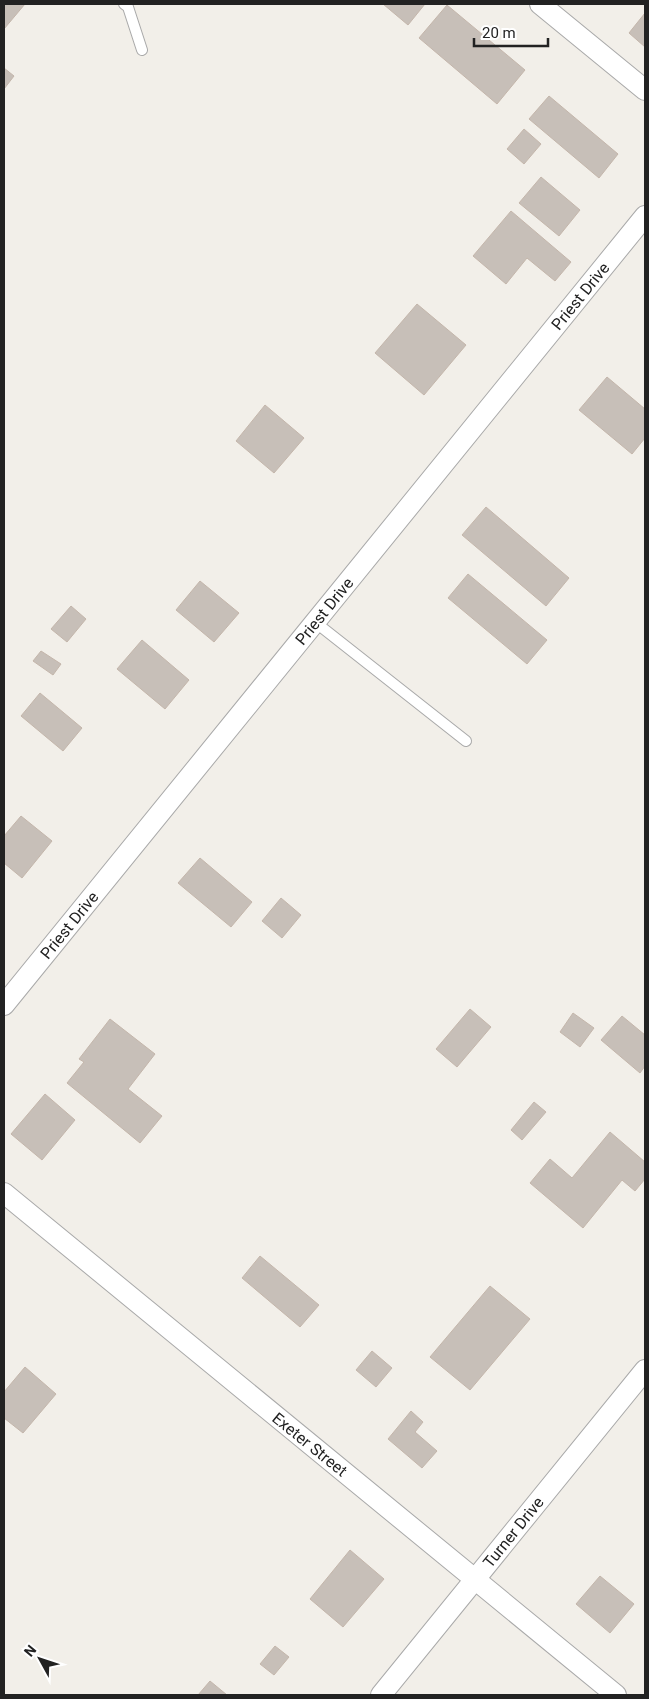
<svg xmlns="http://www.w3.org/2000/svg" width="649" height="1699" font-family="Roboto,sans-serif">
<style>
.building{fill:#c7bfb8;stroke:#c4b6ab}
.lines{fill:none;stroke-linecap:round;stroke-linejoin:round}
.lane-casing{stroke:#a9a9a9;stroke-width:12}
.street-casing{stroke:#a9a9a9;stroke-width:22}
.lane{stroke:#fff;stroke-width:10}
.street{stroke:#fff;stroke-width:20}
.labels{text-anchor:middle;stroke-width:5;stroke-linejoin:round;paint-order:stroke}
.street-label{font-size:16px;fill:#222;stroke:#fff}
</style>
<rect width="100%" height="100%" fill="#f2efe9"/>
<!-- building -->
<g class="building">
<path d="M 4,4 L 25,4 L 4,29 Z"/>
<path d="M 383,4 L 425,4 L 408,25 Z"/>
<path d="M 447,5 L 525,70 L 497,104 L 419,38 Z"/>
<path d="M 645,13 L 645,47 L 629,33 Z"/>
<path d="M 4,68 L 14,76 L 4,89 Z"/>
<path d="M 549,96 L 618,154 L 599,178 L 529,119 Z"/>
<path d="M 524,129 L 541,144 L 524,164 L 507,149 Z"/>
<path d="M 541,177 L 580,210 L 559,236 L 519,203 Z"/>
<path d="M 511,211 L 571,262 L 555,281 L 527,258 L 506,284 L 473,256 Z"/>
<path d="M 417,304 L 466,345 L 424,395 L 375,353 Z"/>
<path d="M 607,377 L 645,409 L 645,438 L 632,454 L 579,410 Z"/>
<path d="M 265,405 L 304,438 L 274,473 L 236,441 Z"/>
<path d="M 486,507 L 569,578 L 546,606 L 462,535 Z"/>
<path d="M 468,574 L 547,640 L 527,664 L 448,598 Z"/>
<path d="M 200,581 L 239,613 L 214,642 L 176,610 Z"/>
<path d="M 71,606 L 86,619 L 67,642 L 51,629 Z"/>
<path d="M 142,640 L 189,680 L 165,709 L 117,669 Z"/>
<path d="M 41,651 L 61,664 L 53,675 L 33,661 Z"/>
<path d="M 40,693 L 82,728 L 63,751 L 21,716 Z"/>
<path d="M 21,816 L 52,841 L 22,878 L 4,863 L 4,836 Z"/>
<path d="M 200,858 L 252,902 L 231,927 L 178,883 Z"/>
<path d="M 281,898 L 301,915 L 282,938 L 262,921 Z"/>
<path d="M 470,1009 L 491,1027 L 457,1067 L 436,1049 Z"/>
<path d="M 573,1013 L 594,1028 L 580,1047 L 560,1032 Z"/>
<path d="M 622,1016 L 645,1035 L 645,1066 L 640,1073 L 601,1040 Z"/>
<path d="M 110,1019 L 155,1054 L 128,1089 L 162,1116 L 140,1143 L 67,1083 L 84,1062 L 79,1059 Z"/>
<path d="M 45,1094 L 75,1120 L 42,1160 L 11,1134 Z"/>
<path d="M 534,1102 L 546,1112 L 522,1140 L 511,1130 Z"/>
<path d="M 610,1132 L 645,1162 L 645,1179 L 635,1191 L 622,1180 L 583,1228 L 530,1183 L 550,1159 L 572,1178 Z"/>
<path d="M 260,1256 L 319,1305 L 300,1327 L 242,1278 Z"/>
<path d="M 490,1286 L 530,1319 L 470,1390 L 430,1357 Z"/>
<path d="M 372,1351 L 392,1368 L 376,1387 L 356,1370 Z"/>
<path d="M 25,1367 L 56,1394 L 23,1433 L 4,1418 L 4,1392 Z"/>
<path d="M 411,1411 L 423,1422 L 415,1432 L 437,1451 L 422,1468 L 388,1439 Z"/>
<path d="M 350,1550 L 384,1579 L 343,1627 L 310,1599 Z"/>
<path d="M 600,1576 L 634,1604 L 610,1633 L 576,1604 Z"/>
<path d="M 275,1646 L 289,1657 L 274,1675 L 260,1664 Z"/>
<path d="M 210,1681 L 227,1695 L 198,1695 Z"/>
</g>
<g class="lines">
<!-- lane casing -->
<g class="lane-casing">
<g id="lane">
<path d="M 124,4 L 128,7 L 142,50"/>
<path d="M 315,622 L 466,741"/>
</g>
</g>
<!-- street casing -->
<g class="street-casing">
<g id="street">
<path d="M 540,4 L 645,90"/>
<path d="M 4,1005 L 645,216"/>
<path d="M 4,1193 L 616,1695"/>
<path d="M 381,1695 L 645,1370"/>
</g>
</g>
<!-- lane -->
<use href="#lane" class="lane"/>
<!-- street -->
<use href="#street" class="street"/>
</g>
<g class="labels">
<!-- street labels -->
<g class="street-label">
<text transform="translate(580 296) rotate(-51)" y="6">Priest Drive</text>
<text transform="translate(324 611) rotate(-51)" y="6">Priest Drive</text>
<text transform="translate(69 925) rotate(-51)" y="6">Priest Drive</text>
<text transform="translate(310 1444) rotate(39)" y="6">Exeter Street</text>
<text transform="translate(513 1532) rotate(-51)" y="6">Turner Drive</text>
</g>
</g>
<!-- border -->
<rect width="649" height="1699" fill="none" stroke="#222222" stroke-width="10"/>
<!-- north arrow -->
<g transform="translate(40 1659) rotate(310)" stroke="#ffffff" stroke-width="4" paint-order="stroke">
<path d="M0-4L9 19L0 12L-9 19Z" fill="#222222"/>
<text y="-8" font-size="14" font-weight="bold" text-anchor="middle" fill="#222222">N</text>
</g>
<!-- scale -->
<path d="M474 38v8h74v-8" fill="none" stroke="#222222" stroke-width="2.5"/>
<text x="482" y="38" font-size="15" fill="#222222" stroke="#ffffff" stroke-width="4" paint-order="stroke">20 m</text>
</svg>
